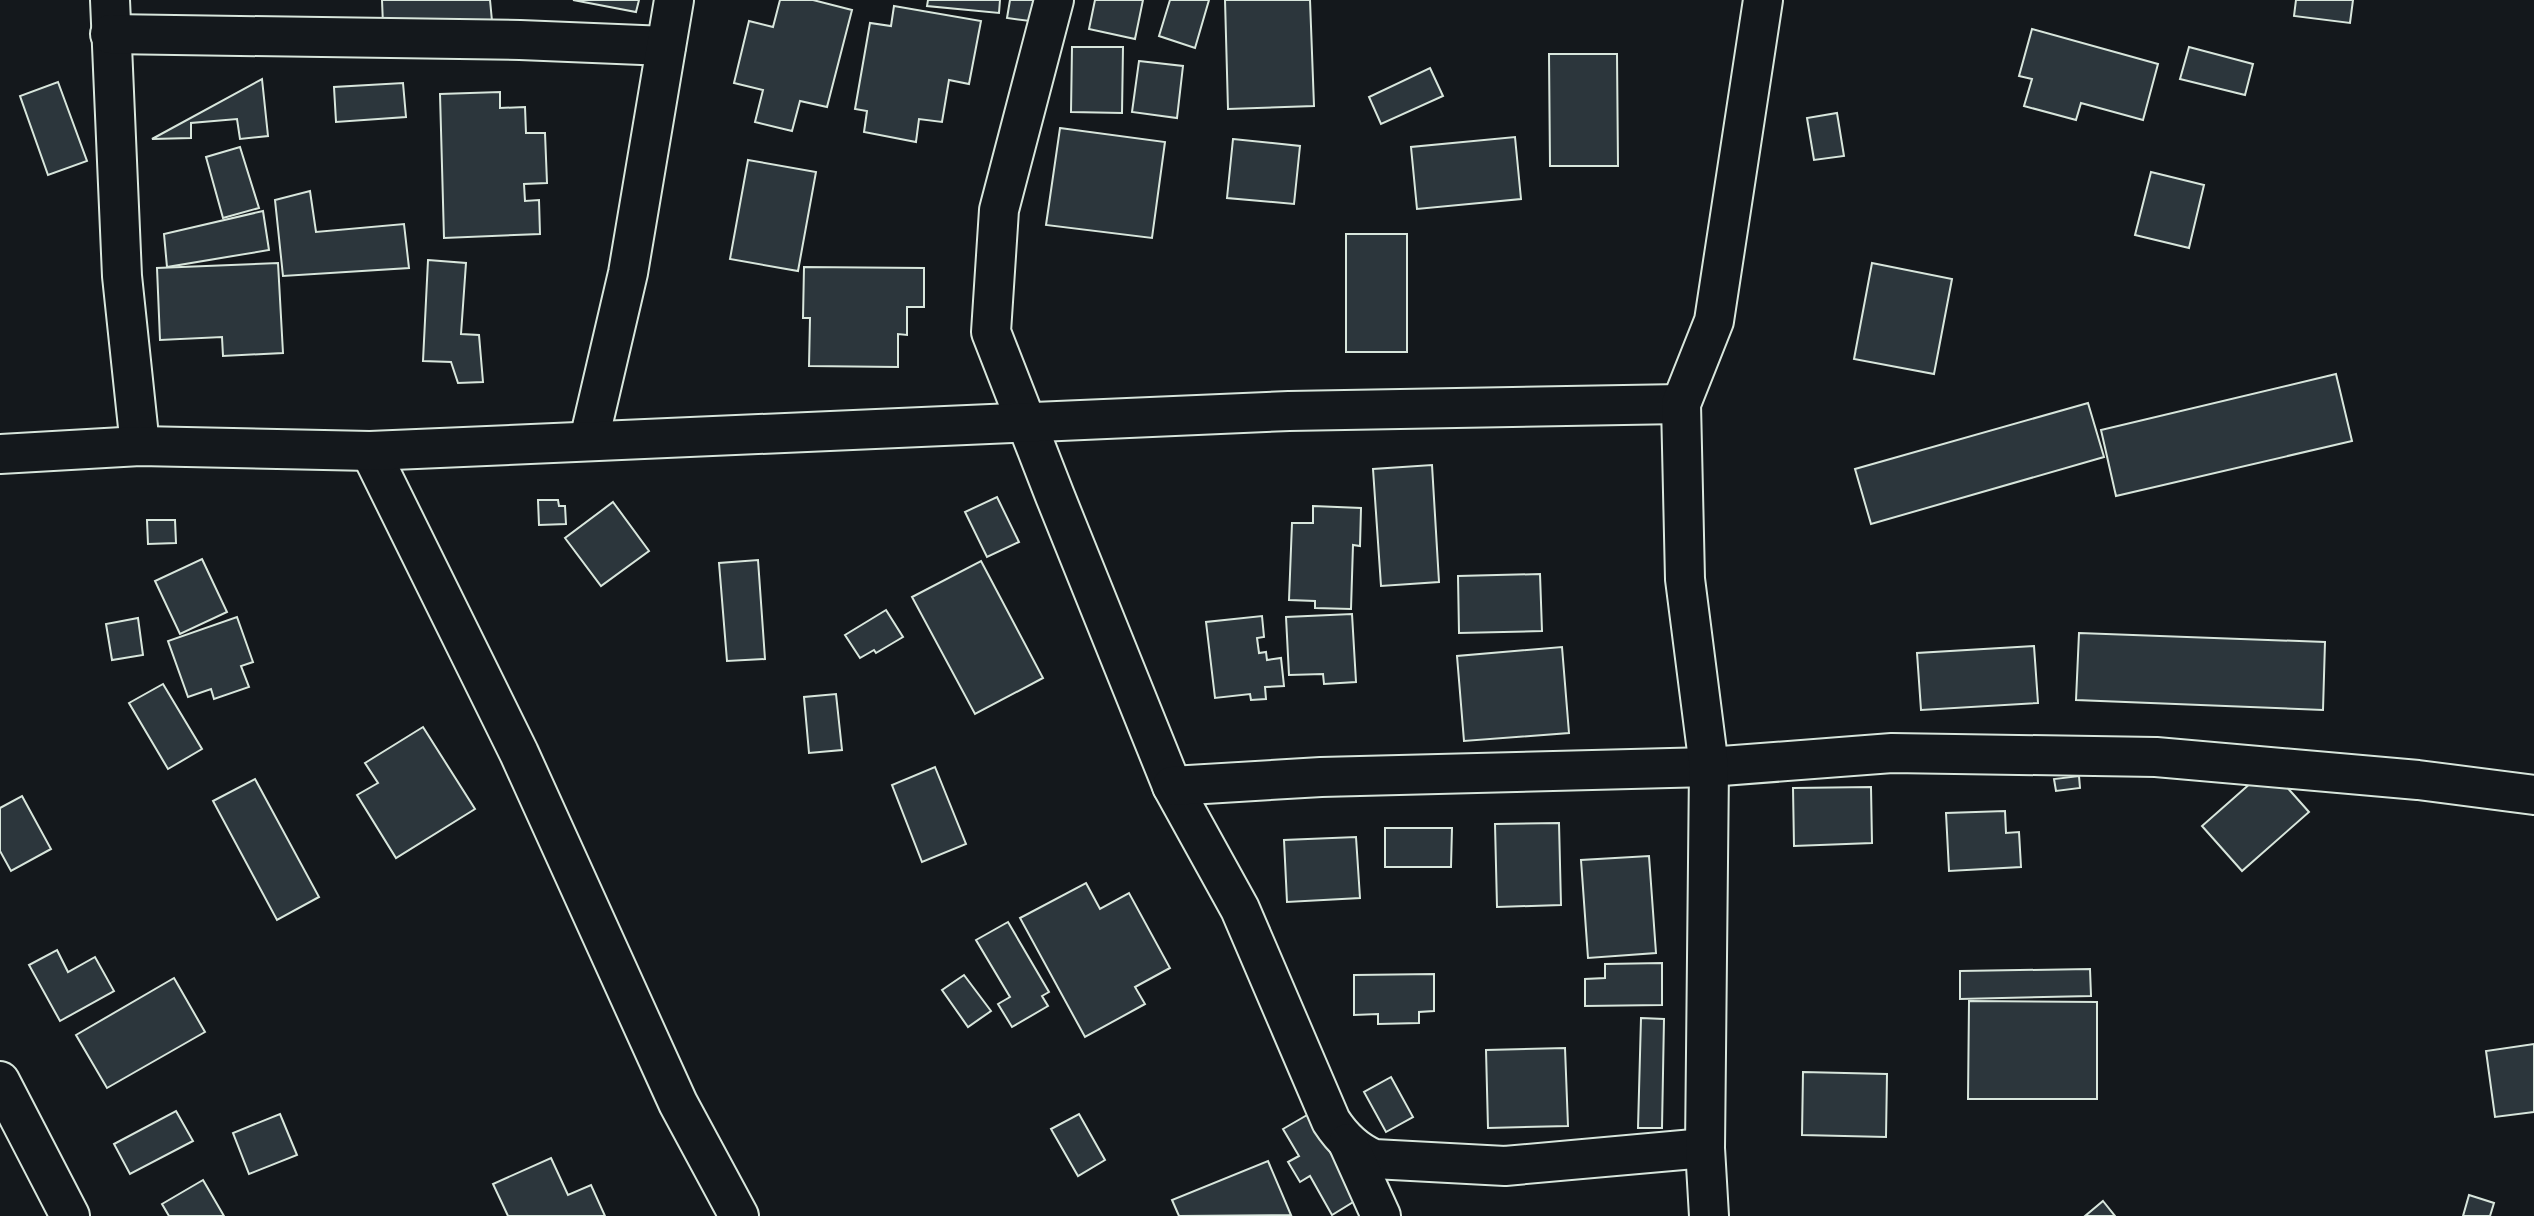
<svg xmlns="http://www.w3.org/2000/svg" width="2534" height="1216" font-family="Quicksand,sans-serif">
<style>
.building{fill:#2c363c;stroke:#d8e6dc;stroke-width:2}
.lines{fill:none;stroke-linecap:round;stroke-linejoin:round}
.minor-casing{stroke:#d8e6dc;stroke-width:42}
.minor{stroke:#14181c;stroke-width:38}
</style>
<rect width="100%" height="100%" fill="#14181c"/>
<!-- building -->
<g class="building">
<path d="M 382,0 L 490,0 L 492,21 L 383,25 Z"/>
<path d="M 573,0 L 639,0 L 636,12 Z"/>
<path d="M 780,0 L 813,0 L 852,10 L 827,107 L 800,101 L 792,131 L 755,122 L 763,90 L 734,83 L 749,21 L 773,27 Z"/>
<path d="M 928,0 L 1000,0 L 999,13 L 927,6 Z"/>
<path d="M 1010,0 L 1034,0 L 1030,21 L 1007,18 Z"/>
<path d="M 1095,0 L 1143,0 L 1135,39 L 1089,29 Z"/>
<path d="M 1170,0 L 1209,0 L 1195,48 L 1159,36 Z"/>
<path d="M 1225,0 L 1310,0 L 1314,106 L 1228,109 Z"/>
<path d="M 2296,0 L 2353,0 L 2350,23 L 2294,16 Z"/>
<path d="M 894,6 L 981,21 L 969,84 L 949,80 L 942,122 L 919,119 L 916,142 L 864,132 L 867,111 L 855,109 L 870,23 L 891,26 Z"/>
<path d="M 2032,29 L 2158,64 L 2143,120 L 2081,103 L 2076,120 L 2024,106 L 2032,79 L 2019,76 Z"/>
<path d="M 1072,47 L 1123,47 L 1122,113 L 1071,112 Z"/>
<path d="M 2189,47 L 2253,64 L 2245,95 L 2180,79 Z"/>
<path d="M 1549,54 L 1617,54 L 1618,166 L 1550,166 Z"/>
<path d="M 1139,61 L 1183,66 L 1177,118 L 1132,112 Z"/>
<path d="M 1430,68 L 1443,96 L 1381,124 L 1369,97 Z"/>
<path d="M 262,79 L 268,136 L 240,139 L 237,119 L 191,123 L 191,138 L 152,139 Z"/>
<path d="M 58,82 L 87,161 L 48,175 L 20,96 Z"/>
<path d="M 403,83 L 406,117 L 336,122 L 334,87 Z"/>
<path d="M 500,92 L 500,108 L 525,107 L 526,133 L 545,133 L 547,183 L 524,184 L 525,201 L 539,200 L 540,234 L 444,238 L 440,94 Z"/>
<path d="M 1837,113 L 1844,156 L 1814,160 L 1807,118 Z"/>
<path d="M 1060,128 L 1165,142 L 1152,238 L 1046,225 Z"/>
<path d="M 1515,137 L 1521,199 L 1417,209 L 1411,147 Z"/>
<path d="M 1233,139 L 1300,146 L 1294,204 L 1227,198 Z"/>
<path d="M 240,147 L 259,208 L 223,218 L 206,157 Z"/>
<path d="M 748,160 L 816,172 L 798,271 L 730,259 Z"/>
<path d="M 2151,172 L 2204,185 L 2189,248 L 2135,235 Z"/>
<path d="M 310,191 L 316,232 L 404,224 L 409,268 L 283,276 L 275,200 Z"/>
<path d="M 263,211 L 269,250 L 167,267 L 164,234 Z"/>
<rect x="1346" y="234" width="61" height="118"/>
<path d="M 428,260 L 466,263 L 461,334 L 479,335 L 483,382 L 458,383 L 451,362 L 423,361 Z"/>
<path d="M 278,263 L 283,353 L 223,356 L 222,337 L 160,340 L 157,268 Z"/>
<path d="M 1872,263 L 1952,279 L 1934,374 L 1854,359 Z"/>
<path d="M 804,267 L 924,268 L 924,307 L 907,307 L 907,335 L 898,334 L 898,367 L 809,366 L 810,318 L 803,318 Z"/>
<path d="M 2336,374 L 2352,441 L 2116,496 L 2101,430 Z"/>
<path d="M 2088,403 L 2104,457 L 1871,524 L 1855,469 Z"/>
<path d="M 1432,465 L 1439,582 L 1381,586 L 1373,469 Z"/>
<path d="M 997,497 L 1019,542 L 987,557 L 965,512 Z"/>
<path d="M 538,500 L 558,500 L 559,506 L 565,506 L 566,524 L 539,525 Z"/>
<path d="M 613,502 L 649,551 L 601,586 L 565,538 Z"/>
<path d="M 1313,506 L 1361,508 L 1360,546 L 1353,545 L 1351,609 L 1315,608 L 1315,601 L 1289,600 L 1292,523 L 1313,523 Z"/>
<path d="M 147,520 L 175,520 L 176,543 L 148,544 Z"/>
<path d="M 202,559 L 227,612 L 180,634 L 155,581 Z"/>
<path d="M 758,560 L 765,659 L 727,661 L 719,563 Z"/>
<path d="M 981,561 L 1043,678 L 975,714 L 912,597 Z"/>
<path d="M 1540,574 L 1542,631 L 1459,633 L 1458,576 Z"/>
<path d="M 886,610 L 903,637 L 876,653 L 874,650 L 860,658 L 845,635 Z"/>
<path d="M 1352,614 L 1356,682 L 1324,684 L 1323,674 L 1289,675 L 1286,617 Z"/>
<path d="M 1262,616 L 1264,637 L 1257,638 L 1259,653 L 1266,652 L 1267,660 L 1281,658 L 1284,686 L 1265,687 L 1266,699 L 1251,700 L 1250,694 L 1215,698 L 1206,622 Z"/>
<path d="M 237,617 L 253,662 L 241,666 L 249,687 L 214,699 L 211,689 L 188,697 L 168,641 Z"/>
<path d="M 138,618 L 143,655 L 112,660 L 106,624 Z"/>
<path d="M 2079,633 L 2325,642 L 2323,710 L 2076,700 Z"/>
<path d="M 2034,646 L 2038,703 L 1921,710 L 1917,653 Z"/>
<path d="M 1562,647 L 1569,733 L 1464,741 L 1457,656 Z"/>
<path d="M 163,684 L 202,749 L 168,769 L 129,703 Z"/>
<path d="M 836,694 L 842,750 L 809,753 L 804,697 Z"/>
<path d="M 423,727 L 475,809 L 396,858 L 357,795 L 378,783 L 365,763 Z"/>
<path d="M 935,767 L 966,844 L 922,862 L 892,785 Z"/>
<path d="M 2269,767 L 2309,812 L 2242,871 L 2202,826 Z"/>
<path d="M 2079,776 L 2080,788 L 2056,791 L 2054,779 Z"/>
<path d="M 255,779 L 319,897 L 277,920 L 213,801 Z"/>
<path d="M 1871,787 L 1872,843 L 1794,846 L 1793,788 Z"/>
<path d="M 22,796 L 51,849 L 11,871 L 0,851 L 0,808 Z"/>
<path d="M 2005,811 L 2006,833 L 2019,832 L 2021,867 L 1949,871 L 1946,813 Z"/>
<path d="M 1559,823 L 1561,905 L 1497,907 L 1495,824 Z"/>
<path d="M 1385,828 L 1452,828 L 1451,867 L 1385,867 Z"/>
<path d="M 1356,837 L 1360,898 L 1287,902 L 1284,840 Z"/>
<path d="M 1649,856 L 1656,953 L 1588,958 L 1581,860 Z"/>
<path d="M 1086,883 L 1100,909 L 1129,893 L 1170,968 L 1135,987 L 1145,1004 L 1085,1037 L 1020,918 Z"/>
<path d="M 1008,922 L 1049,992 L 1042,996 L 1048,1006 L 1012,1027 L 998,1004 L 1010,997 L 976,940 Z"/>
<path d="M 57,950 L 68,972 L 95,957 L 114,991 L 60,1021 L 29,965 Z"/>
<path d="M 1662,963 L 1662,1005 L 1585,1006 L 1585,979 L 1605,978 L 1605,964 Z"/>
<path d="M 2090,969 L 2091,996 L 1960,999 L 1960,971 Z"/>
<path d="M 1434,974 L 1434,1011 L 1419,1012 L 1419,1023 L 1378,1024 L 1378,1014 L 1354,1015 L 1354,975 Z"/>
<path d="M 964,975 L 991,1011 L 968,1027 L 942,990 Z"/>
<path d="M 174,978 L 205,1032 L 107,1088 L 76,1035 Z"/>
<path d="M 1969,1001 L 2097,1002 L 2097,1099 L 1968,1099 Z"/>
<path d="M 1641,1018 L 1664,1019 L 1662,1128 L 1638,1128 Z"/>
<path d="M 2534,1044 L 2534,1112 L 2495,1117 L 2486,1051 Z"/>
<path d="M 1565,1048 L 1568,1126 L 1488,1128 L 1486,1050 Z"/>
<path d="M 1803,1072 L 1887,1074 L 1886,1137 L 1802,1135 Z"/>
<path d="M 1391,1077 L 1413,1117 L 1386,1132 L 1364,1092 Z"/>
<path d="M 176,1111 L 193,1141 L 130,1174 L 114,1144 Z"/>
<path d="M 1314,1111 L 1363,1196 L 1332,1215 L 1310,1176 L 1300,1182 L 1288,1162 L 1299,1156 L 1283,1129 Z"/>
<path d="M 280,1114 L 297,1155 L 249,1174 L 233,1133 Z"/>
<path d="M 1079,1114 L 1105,1160 L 1078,1176 L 1051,1129 Z"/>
<path d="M 551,1158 L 568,1195 L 591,1185 L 605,1216 L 508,1216 L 493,1184 Z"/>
<path d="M 1268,1161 L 1291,1215 L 1179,1216 L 1172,1200 Z"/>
<path d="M 203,1180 L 224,1216 L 169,1216 L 162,1204 Z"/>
<path d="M 2469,1195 L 2494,1203 L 2490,1216 L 2463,1216 Z"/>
<path d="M 2103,1201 L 2115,1216 L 2085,1216 Z"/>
</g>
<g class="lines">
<!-- minor casing -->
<g class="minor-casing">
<g id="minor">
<path d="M 110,0 L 122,276 L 140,446"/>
<path d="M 1054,0 L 999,210 L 991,332 L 1055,496 L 1172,786 L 1240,909 L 1331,1121 C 1342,1138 1355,1151 1374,1159 L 1505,1166 L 1705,1148"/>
<path d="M 110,34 L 520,40 L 666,46"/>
<path d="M 589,440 L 628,273 L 674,0"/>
<path d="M 370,451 L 519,753 L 678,1103 L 739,1216"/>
<path d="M 0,454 L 140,446 L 370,451 L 1289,411 L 1681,404"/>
<path d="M 1172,786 L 1321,777 L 1709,767 L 1892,753 L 2156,757 L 2418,780 L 2534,795"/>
<path d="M 0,1081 L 70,1216"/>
<path d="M 1348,1143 L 1381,1216"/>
<path d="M 1709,1216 L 1705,1148 L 1709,767 L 1685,579 L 1681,404 L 1714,321 L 1763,0"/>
</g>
</g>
<!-- minor -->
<use href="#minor" class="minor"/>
</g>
</svg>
